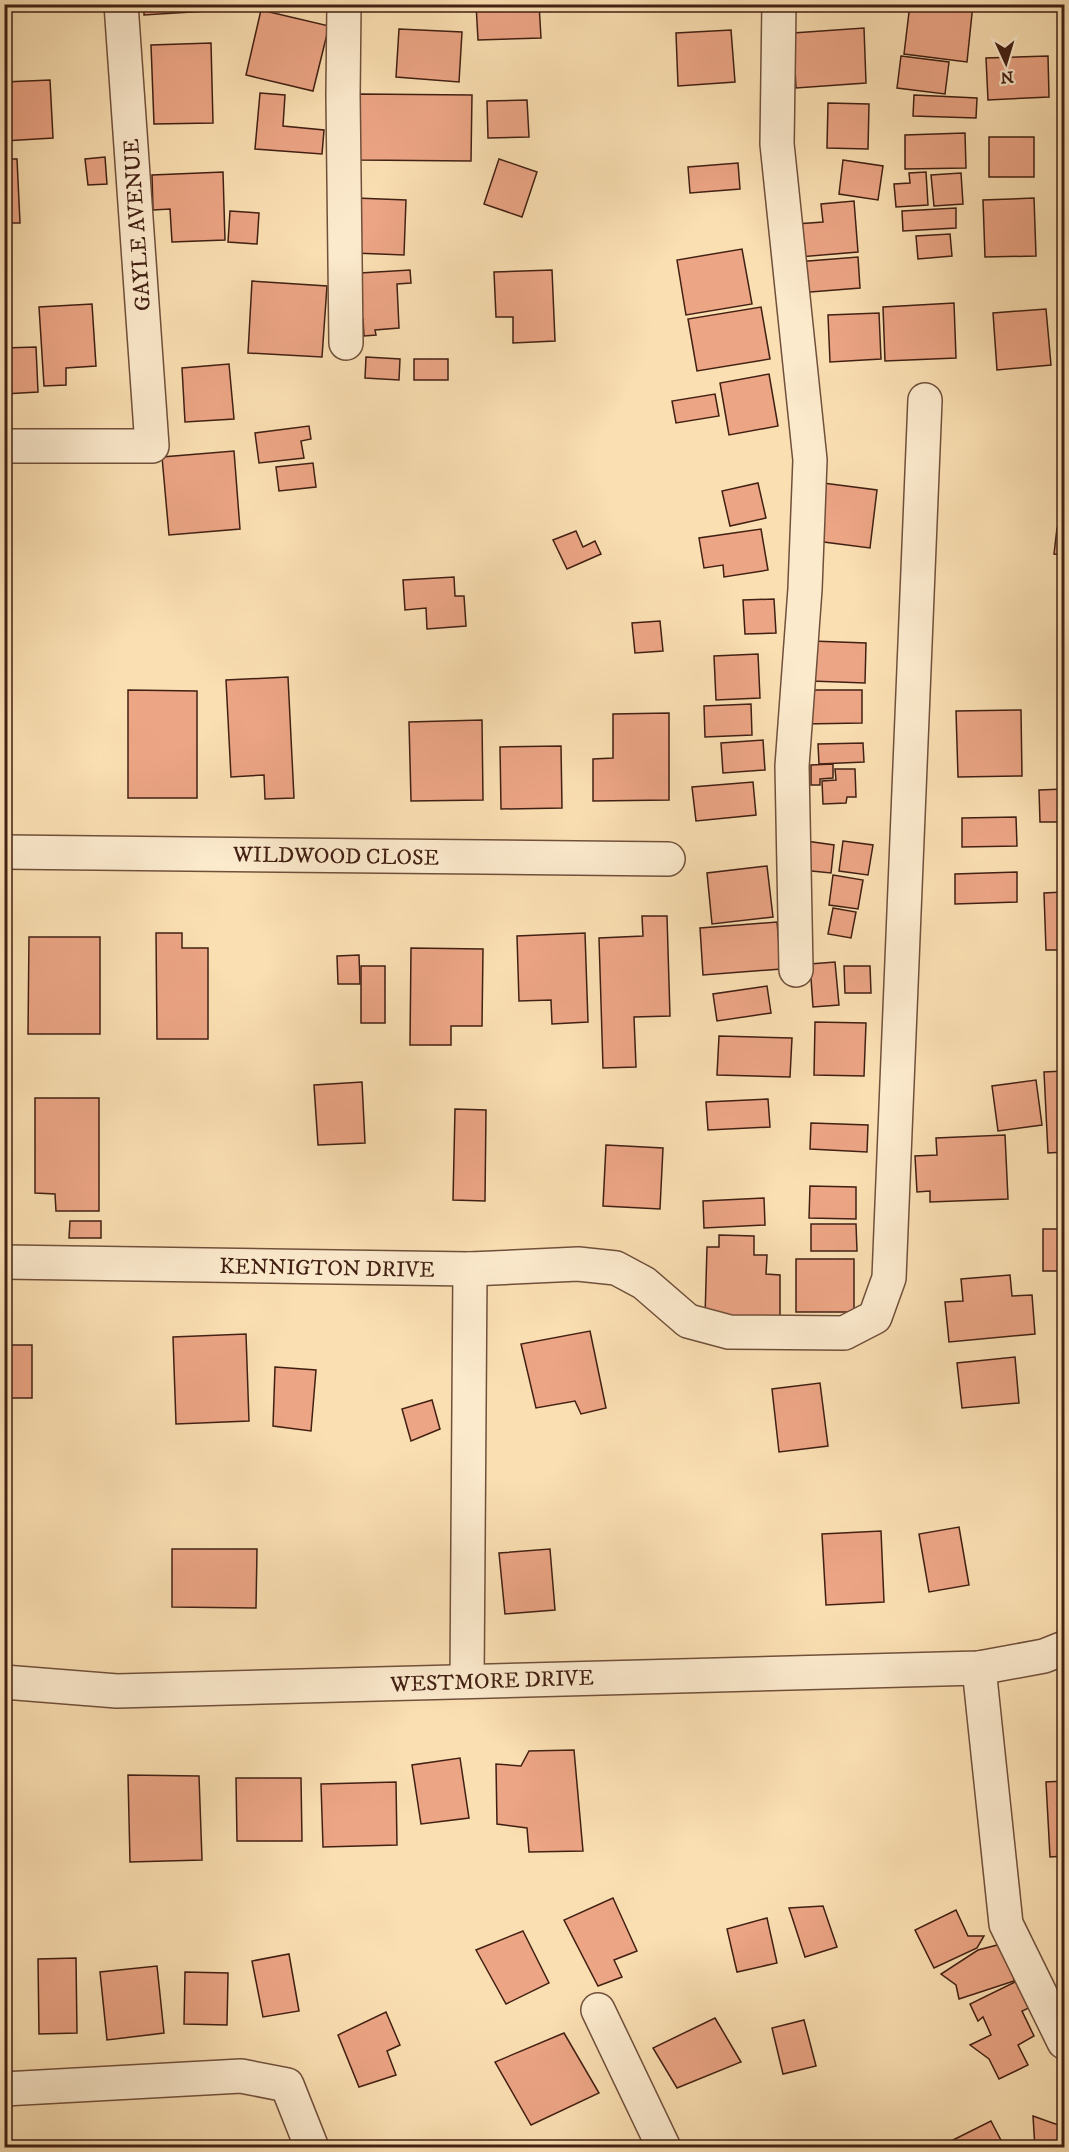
<svg xmlns="http://www.w3.org/2000/svg" width="1069" height="2152" font-family="'IM FELL DW Pica',serif">
<style>
.building{fill:#eca585;stroke:#422013;stroke-width:1.5}
.lines{fill:none;stroke-linecap:round;stroke-linejoin:round}
.minor-casing{stroke:#70503b;stroke-width:36}
.minor{stroke:#fceacd;stroke-width:33}
.labels{text-anchor:middle;stroke-width:6;stroke-linejoin:round;paint-order:stroke}
.street-label{font-size:22px;fill:#422013;stroke:#fceacd}
</style>
<rect width="100%" height="100%" fill="#fadfb2"/>
<filter id="stains"><feTurbulence type="fractalNoise" baseFrequency=".00333" numOctaves="4"/><feColorMatrix values="0 0 0 0 .2 0 0 0 0 .09 0 0 0 0 .02 0 0 0 .5 -.17"/></filter>
<radialGradient id="worn" r=".72"><stop offset=".6" stop-color="#630" stop-opacity="0"/><stop offset="1" stop-color="#630" stop-opacity=".3"/></radialGradient>
<!-- building -->
<g class="building">
<path d="M 144,4 L 206,4 L 207,11 L 144,15 Z"/>
<path d="M 352,4 L 411,4 L 411,9 L 352,11 Z"/>
<path d="M 476,4 L 539,4 L 541,38 L 478,40 Z"/>
<path d="M 910,4 L 973,4 L 967,62 L 904,54 Z"/>
<path d="M 261,10 L 329,26 L 313,91 L 246,75 Z"/>
<path d="M 864,28 L 866,83 L 796,88 L 793,33 Z"/>
<path d="M 399,29 L 462,32 L 459,82 L 396,77 Z"/>
<path d="M 731,30 L 735,82 L 678,86 L 676,33 Z"/>
<path d="M 211,43 L 213,123 L 154,124 L 151,45 Z"/>
<path d="M 901,56 L 949,62 L 945,94 L 897,88 Z"/>
<path d="M 1048,56 L 1049,97 L 988,100 L 986,58 Z"/>
<path d="M 50,80 L 53,138 L 4,141 L 4,82 Z"/>
<path d="M 260,93 L 285,95 L 283,126 L 324,130 L 322,154 L 255,149 Z"/>
<path d="M 359,94 L 472,95 L 471,161 L 359,160 Z"/>
<path d="M 914,95 L 977,98 L 976,118 L 913,116 Z"/>
<path d="M 527,100 L 529,137 L 488,138 L 487,101 Z"/>
<path d="M 828,103 L 869,104 L 868,149 L 827,148 Z"/>
<path d="M 965,133 L 966,168 L 905,169 L 905,135 Z"/>
<rect x="989" y="137" width="45" height="40"/>
<path d="M 105,157 L 107,184 L 88,185 L 85,159 Z"/>
<path d="M 4,159 L 17,159 L 20,223 L 4,223 Z"/>
<path d="M 499,159 L 537,172 L 522,217 L 484,204 Z"/>
<path d="M 843,160 L 883,166 L 878,200 L 839,194 Z"/>
<path d="M 738,163 L 740,189 L 690,193 L 688,167 Z"/>
<path d="M 1064,171 L 1064,201 L 1060,201 L 1059,172 Z"/>
<path d="M 223,172 L 225,240 L 172,242 L 170,209 L 153,210 L 152,175 Z"/>
<path d="M 926,172 L 928,205 L 896,207 L 894,184 L 910,183 L 909,173 Z"/>
<path d="M 961,173 L 963,204 L 934,206 L 931,175 Z"/>
<path d="M 356,198 L 406,200 L 404,255 L 354,253 Z"/>
<path d="M 1034,198 L 1036,256 L 985,257 L 983,200 Z"/>
<path d="M 854,201 L 858,252 L 799,257 L 796,224 L 823,222 L 821,204 Z"/>
<path d="M 956,208 L 956,228 L 903,231 L 902,211 Z"/>
<path d="M 230,211 L 259,213 L 257,244 L 228,242 Z"/>
<path d="M 950,234 L 952,256 L 918,259 L 916,236 Z"/>
<path d="M 742,249 L 752,304 L 686,315 L 677,260 Z"/>
<path d="M 858,257 L 860,288 L 798,293 L 796,262 Z"/>
<path d="M 410,270 L 411,283 L 397,284 L 399,328 L 375,330 L 376,335 L 364,336 L 363,319 L 353,320 L 360,273 Z"/>
<path d="M 552,270 L 555,341 L 513,343 L 513,317 L 496,317 L 494,272 Z"/>
<path d="M 252,281 L 327,286 L 322,357 L 248,353 Z"/>
<path d="M 954,303 L 956,358 L 885,361 L 883,307 Z"/>
<path d="M 92,304 L 96,366 L 66,368 L 66,385 L 44,386 L 39,307 Z"/>
<path d="M 761,307 L 770,359 L 697,371 L 688,319 Z"/>
<path d="M 1046,309 L 1051,365 L 997,370 L 993,313 Z"/>
<path d="M 879,313 L 881,359 L 830,362 L 828,315 Z"/>
<path d="M 36,347 L 38,392 L 4,394 L 4,348 Z"/>
<path d="M 366,357 L 400,359 L 399,380 L 365,378 Z"/>
<rect x="414" y="359" width="34" height="21"/>
<path d="M 229,364 L 234,419 L 185,422 L 182,368 Z"/>
<path d="M 769,374 L 778,426 L 729,435 L 720,383 Z"/>
<path d="M 715,394 L 719,416 L 676,423 L 672,401 Z"/>
<path d="M 1058,399 L 1064,399 L 1064,435 L 1058,432 Z"/>
<path d="M 309,426 L 311,439 L 301,441 L 304,458 L 259,463 L 255,433 Z"/>
<path d="M 234,451 L 240,529 L 169,535 L 162,457 Z"/>
<path d="M 313,463 L 316,487 L 279,491 L 276,467 Z"/>
<path d="M 758,483 L 766,518 L 730,526 L 722,491 Z"/>
<path d="M 823,483 L 877,490 L 870,548 L 816,541 Z"/>
<path d="M 1057,528 L 1064,529 L 1064,555 L 1054,554 Z"/>
<path d="M 761,529 L 768,570 L 724,577 L 723,565 L 704,568 L 699,538 Z"/>
<path d="M 576,531 L 583,547 L 595,541 L 601,554 L 567,569 L 553,540 Z"/>
<path d="M 454,577 L 455,596 L 464,596 L 466,626 L 427,629 L 426,608 L 405,610 L 403,580 Z"/>
<path d="M 774,599 L 776,633 L 745,634 L 743,600 Z"/>
<path d="M 660,621 L 663,651 L 635,653 L 632,623 Z"/>
<path d="M 1061,638 L 1064,638 L 1064,679 L 1062,679 Z"/>
<path d="M 812,641 L 866,643 L 865,683 L 811,681 Z"/>
<path d="M 758,654 L 760,698 L 716,700 L 714,656 Z"/>
<path d="M 4,675 L 7,780 L 4,780 Z"/>
<path d="M 288,677 L 294,798 L 265,799 L 264,775 L 231,777 L 226,680 Z"/>
<path d="M 128,690 L 197,691 L 197,798 L 128,798 Z"/>
<path d="M 804,690 L 862,690 L 862,723 L 804,724 Z"/>
<path d="M 751,704 L 752,735 L 705,737 L 704,706 Z"/>
<path d="M 1021,710 L 1022,776 L 958,777 L 956,711 Z"/>
<path d="M 669,713 L 669,800 L 593,801 L 593,759 L 613,758 L 613,714 Z"/>
<path d="M 482,720 L 483,800 L 411,801 L 409,722 Z"/>
<path d="M 763,740 L 765,770 L 723,773 L 721,743 Z"/>
<path d="M 863,743 L 864,762 L 819,764 L 818,744 Z"/>
<path d="M 561,746 L 562,808 L 501,809 L 500,747 Z"/>
<path d="M 833,764 L 833,778 L 820,779 L 820,785 L 811,785 L 811,765 Z"/>
<path d="M 835,769 L 855,769 L 856,797 L 847,797 L 846,803 L 823,804 L 822,781 L 836,780 Z"/>
<path d="M 753,782 L 756,815 L 696,821 L 692,787 Z"/>
<path d="M 1064,789 L 1064,822 L 1040,822 L 1039,790 Z"/>
<path d="M 1016,817 L 1017,846 L 962,847 L 962,818 Z"/>
<path d="M 806,841 L 834,845 L 831,873 L 802,870 Z"/>
<path d="M 843,841 L 873,845 L 868,875 L 839,871 Z"/>
<path d="M 767,866 L 773,917 L 712,924 L 707,873 Z"/>
<path d="M 1017,872 L 1017,902 L 955,904 L 955,874 Z"/>
<path d="M 833,875 L 863,880 L 858,909 L 829,905 Z"/>
<path d="M 1064,892 L 1064,950 L 1046,950 L 1044,893 Z"/>
<path d="M 833,908 L 856,912 L 851,938 L 828,934 Z"/>
<path d="M 642,916 L 667,916 L 670,1016 L 634,1017 L 636,1067 L 603,1068 L 599,938 L 643,936 Z"/>
<path d="M 777,922 L 781,969 L 703,975 L 700,928 Z"/>
<path d="M 156,933 L 182,933 L 182,948 L 208,948 L 208,1039 L 157,1039 Z"/>
<path d="M 585,933 L 588,1022 L 552,1024 L 551,1000 L 519,1001 L 517,936 Z"/>
<path d="M 4,936 L 6,936 L 7,1022 L 4,1022 Z"/>
<path d="M 29,937 L 100,937 L 100,1034 L 28,1034 Z"/>
<path d="M 411,948 L 483,949 L 482,1026 L 451,1026 L 451,1045 L 410,1045 Z"/>
<path d="M 359,955 L 360,984 L 338,984 L 337,956 Z"/>
<path d="M 835,962 L 839,1005 L 813,1007 L 810,964 Z"/>
<rect x="361" y="966" width="24" height="57"/>
<path d="M 844,966 L 870,966 L 871,993 L 845,993 Z"/>
<path d="M 767,986 L 771,1013 L 717,1021 L 713,994 Z"/>
<path d="M 815,1022 L 866,1023 L 864,1076 L 814,1075 Z"/>
<path d="M 719,1036 L 792,1038 L 790,1077 L 717,1075 Z"/>
<path d="M 1064,1071 L 1064,1152 L 1048,1153 L 1044,1072 Z"/>
<path d="M 1036,1080 L 1042,1125 L 998,1131 L 992,1086 Z"/>
<path d="M 362,1082 L 365,1143 L 318,1145 L 314,1085 Z"/>
<path d="M 35,1098 L 99,1098 L 99,1211 L 56,1211 L 55,1194 L 35,1193 Z"/>
<path d="M 768,1099 L 770,1127 L 708,1130 L 706,1102 Z"/>
<path d="M 455,1109 L 486,1110 L 485,1201 L 453,1200 Z"/>
<path d="M 811,1123 L 868,1125 L 867,1152 L 810,1149 Z"/>
<rect x="4" y="1127" width="2" height="74"/>
<path d="M 1005,1135 L 1008,1199 L 930,1202 L 930,1191 L 917,1192 L 915,1156 L 937,1155 L 936,1138 Z"/>
<path d="M 606,1145 L 663,1148 L 660,1209 L 603,1206 Z"/>
<path d="M 810,1186 L 856,1187 L 856,1219 L 809,1218 Z"/>
<path d="M 764,1198 L 765,1225 L 704,1228 L 703,1201 Z"/>
<path d="M 70,1221 L 101,1221 L 101,1238 L 69,1238 Z"/>
<path d="M 811,1224 L 856,1224 L 857,1251 L 811,1251 Z"/>
<path d="M 1043,1229 L 1064,1229 L 1064,1295 L 1058,1295 L 1058,1271 L 1043,1271 Z"/>
<path d="M 719,1235 L 754,1236 L 754,1255 L 767,1255 L 766,1274 L 780,1275 L 780,1318 L 705,1317 L 707,1247 L 719,1247 Z"/>
<rect x="796" y="1259" width="58" height="53"/>
<path d="M 1010,1275 L 1012,1296 L 1032,1295 L 1035,1334 L 949,1342 L 945,1302 L 963,1301 L 961,1279 Z"/>
<path d="M 590,1331 L 606,1408 L 581,1414 L 575,1401 L 536,1408 L 521,1344 Z"/>
<path d="M 246,1334 L 249,1421 L 176,1424 L 173,1337 Z"/>
<path d="M 6,1345 L 32,1345 L 32,1398 L 5,1398 Z"/>
<path d="M 1015,1357 L 1019,1403 L 962,1408 L 957,1363 Z"/>
<path d="M 275,1367 L 316,1370 L 311,1431 L 273,1426 Z"/>
<path d="M 820,1383 L 828,1446 L 779,1452 L 772,1389 Z"/>
<path d="M 432,1400 L 440,1429 L 411,1441 L 402,1409 Z"/>
<path d="M 959,1527 L 969,1585 L 929,1592 L 919,1534 Z"/>
<path d="M 881,1531 L 884,1602 L 826,1605 L 822,1534 Z"/>
<path d="M 172,1549 L 257,1549 L 256,1608 L 172,1607 Z"/>
<path d="M 550,1549 L 555,1610 L 505,1614 L 499,1553 Z"/>
<path d="M 574,1750 L 583,1851 L 529,1852 L 527,1828 L 497,1824 L 496,1764 L 521,1766 L 529,1751 Z"/>
<path d="M 460,1758 L 469,1818 L 421,1824 L 412,1765 Z"/>
<path d="M 128,1775 L 199,1776 L 202,1860 L 130,1862 Z"/>
<path d="M 236,1778 L 301,1778 L 302,1841 L 237,1841 Z"/>
<path d="M 1064,1781 L 1064,1856 L 1050,1857 L 1046,1782 Z"/>
<path d="M 396,1782 L 397,1845 L 323,1847 L 321,1784 Z"/>
<path d="M 613,1898 L 637,1951 L 614,1960 L 622,1977 L 598,1986 L 564,1920 Z"/>
<path d="M 823,1906 L 837,1947 L 805,1957 L 789,1908 Z"/>
<path d="M 956,1910 L 968,1936 L 984,1936 L 977,1948 L 934,1968 L 915,1930 Z"/>
<path d="M 767,1918 L 777,1963 L 737,1972 L 727,1929 Z"/>
<path d="M 523,1931 L 549,1983 L 506,2004 L 476,1950 Z"/>
<path d="M 1009,1942 L 1014,1981 L 959,1999 L 956,1985 L 941,1974 L 978,1950 Z"/>
<path d="M 289,1954 L 299,2011 L 263,2017 L 252,1961 Z"/>
<path d="M 76,1958 L 77,2033 L 39,2034 L 38,1959 Z"/>
<path d="M 157,1966 L 164,2033 L 107,2040 L 100,1972 Z"/>
<path d="M 185,1972 L 228,1973 L 227,2025 L 184,2024 Z"/>
<path d="M 1017,1981 L 1031,2007 L 1022,2011 L 1034,2036 L 1018,2045 L 1028,2065 L 999,2079 L 989,2059 L 970,2045 L 991,2035 L 983,2017 L 978,2021 L 970,2004 Z"/>
<path d="M 386,2012 L 400,2045 L 387,2051 L 396,2075 L 359,2087 L 338,2035 Z"/>
<path d="M 715,2018 L 741,2062 L 677,2088 L 653,2048 Z"/>
<path d="M 804,2020 L 816,2066 L 783,2074 L 772,2028 Z"/>
<path d="M 564,2033 L 599,2093 L 531,2125 L 495,2062 Z"/>
<path d="M 1033,2116 L 1061,2126 L 1064,2125 L 1064,2148 L 1035,2148 Z"/>
<path d="M 991,2121 L 1005,2148 L 937,2148 Z"/>
</g>
<g class="lines">
<!-- minor casing -->
<g class="minor-casing">
<g id="minor">
<path d="M 344,4 L 343,95 L 346,343"/>
<path d="M 779,4 L 777,144 L 810,460 L 805,589 L 792,766 L 796,970"/>
<path d="M 4,446 L 152,446 L 121,4"/>
<path d="M 4,852 L 668,859"/>
<path d="M 4,1262 L 470,1269 L 578,1264 L 616,1268 L 644,1283 L 688,1321 L 729,1332 L 844,1333 L 875,1317 L 889,1278 L 925,400"/>
<path d="M 979,1668 L 1006,1924 L 1064,2042"/>
<path d="M 467,1681 L 470,1269"/>
<path d="M 4,1682 L 117,1691 L 979,1668 L 1044,1656 L 1064,1648"/>
<path d="M 598,2010 L 664,2148"/>
<path d="M 4,2089 L 241,2076 L 287,2085 L 312,2148"/>
</g>
</g>
<!-- minor -->
<use href="#minor" class="minor"/>
</g>
<g class="labels">
<!-- street labels -->
<g class="street-label">
<text transform="translate(136 225) rotate(-94)" y="8">GAYLE AVENUE</text>
<text transform="translate(336 855) rotate(1)" y="8">WILDWOOD CLOSE</text>
<text transform="translate(327 1267) rotate(1)" y="8">KENNIGTON DRIVE</text>
<text transform="translate(492 1680) rotate(-2)" y="8">WESTMORE DRIVE</text>
</g>
</g>
<!-- margin -->
<rect width="1069" height="2152" fill="none" stroke="#fadfb2" stroke-width="24"/>
<rect x="6" y="6" width="1057" height="2140" fill="none" stroke="#422013" stroke-width="3"/>
<rect x="12" y="12" width="1045" height="2128" fill="none" stroke="#422013" stroke-width="1.5"/>
<!-- north arrow -->
<g transform="translate(1006 63) rotate(176)" stroke="#fceacd" stroke-width="4.5" paint-order="stroke">
<path d="M0-4.5L10 22L0 15L-10 22Z" fill="#422013"/>
<text y="-9" font-size="16" font-weight="bold" text-anchor="middle" fill="#422013">N</text>
</g>
<rect width="100%" height="100%" filter="url(#stains)"/>
<rect width="100%" height="100%" fill="url(#worn)"/>
</svg>
